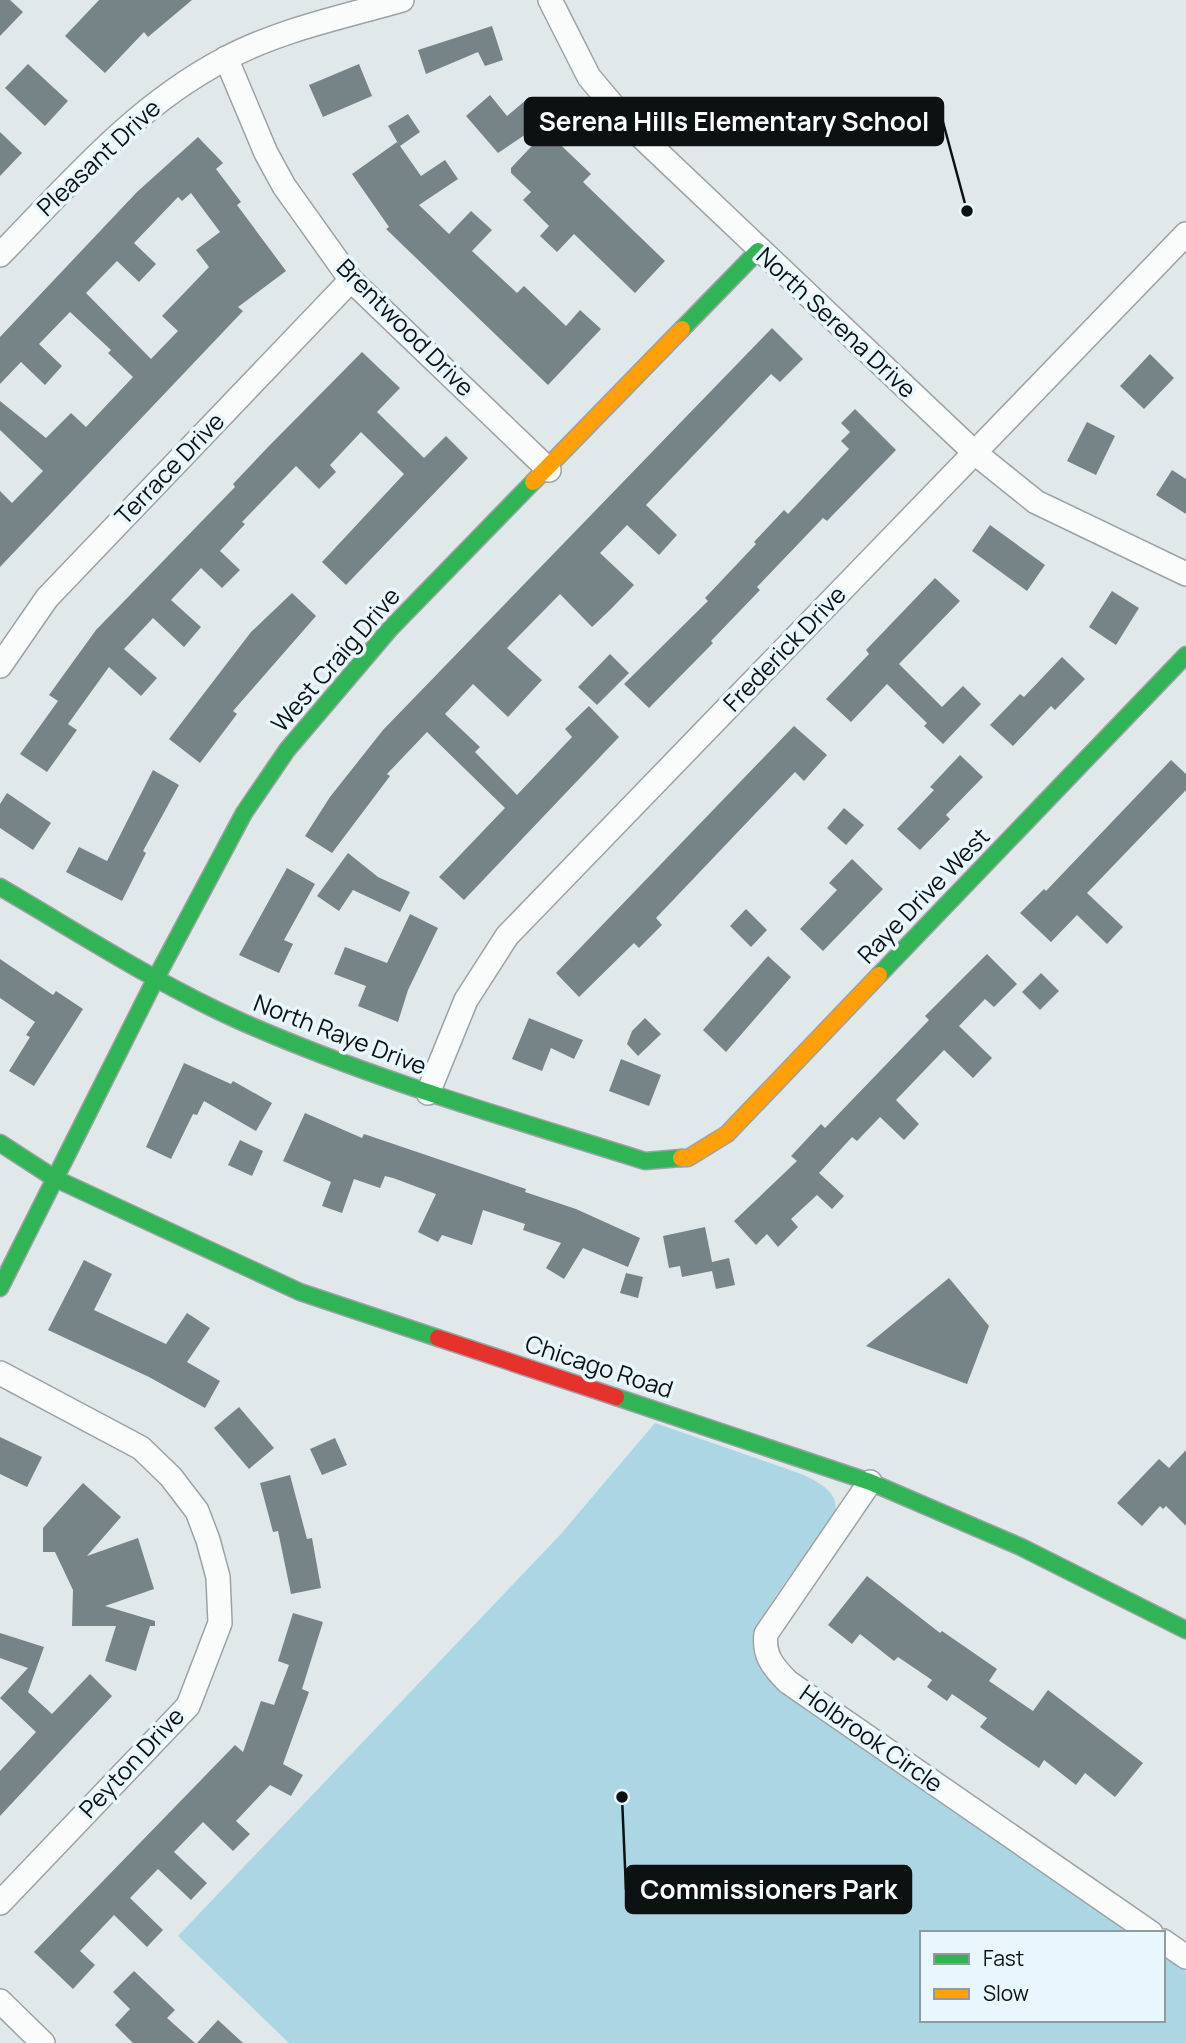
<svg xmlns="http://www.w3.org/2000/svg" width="1186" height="2043" font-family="Manrope,sans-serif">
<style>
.green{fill:#add6e4}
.building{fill:#768488;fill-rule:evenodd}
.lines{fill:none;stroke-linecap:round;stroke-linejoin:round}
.street-casing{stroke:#9ca2a4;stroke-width:26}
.fast-casing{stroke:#9ca2a4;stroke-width:19}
.slow-casing{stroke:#9ca2a4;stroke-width:19}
.jam-casing{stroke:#9ca2a4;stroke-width:19}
.street{stroke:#fafcfc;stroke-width:23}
.fast{stroke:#30b455;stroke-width:16}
.slow{stroke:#ff9f0a;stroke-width:16}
.jam{stroke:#e5322d;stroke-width:16}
.labels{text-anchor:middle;stroke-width:7;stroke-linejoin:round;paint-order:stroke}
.street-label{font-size:24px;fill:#0c1112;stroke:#e8f7fd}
.leader{fill:none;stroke:#0c1112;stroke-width:2.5}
.callout-dot{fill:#0c1112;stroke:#e8f7fd;stroke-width:2.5}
.callout{fill:#0c1112;stroke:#0c1112;stroke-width:2.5}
.callout-label{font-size:26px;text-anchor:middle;font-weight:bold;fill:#fff}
</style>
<rect width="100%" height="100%" fill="#e0e8ea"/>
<!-- green -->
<path class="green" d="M 655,1423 L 804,1475 C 821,1484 843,1494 833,1517 C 815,1544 761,1609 754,1636 C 750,1652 757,1664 766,1677 L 1131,1933 L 922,1933 L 922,2020 L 1163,2020 L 1163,1955 L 1186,1971 L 1186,2043 L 289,2043 L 178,1936 L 560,1535 Z"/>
<!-- building -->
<g class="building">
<path d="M 0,0 L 10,0 L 23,12 L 0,36 Z"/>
<path d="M 99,0 L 192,0 L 148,37 L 144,32 L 105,73 L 65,36 Z"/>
<path d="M 492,26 L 503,60 L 485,66 L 478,52 L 426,74 L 418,50 Z"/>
<path d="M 28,64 L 68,101 L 45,126 L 5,88 Z"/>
<path d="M 359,64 L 372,96 L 323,117 L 309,85 Z"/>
<path d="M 490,95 L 507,116 L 526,100 L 544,122 L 498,153 L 466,116 Z"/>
<path d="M 408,114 L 420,132 L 400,146 L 421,176 L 445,160 L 458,179 L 419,205 L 449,234 L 471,211 L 492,230 L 472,251 L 517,293 L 524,286 L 566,326 L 580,310 L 601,329 L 548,385 L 386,229 L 389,227 L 352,174 L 397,142 L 399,145 L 388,126 Z"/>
<path d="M 546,131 L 591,174 L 583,182 L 665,261 L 635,293 L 574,234 L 557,252 L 540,236 L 549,226 L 523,200 L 531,192 L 511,173 L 511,168 Z"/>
<path d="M 0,132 L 22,153 L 0,176 Z"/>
<path d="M 198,137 L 223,163 L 216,169 L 241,202 L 237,205 L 286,271 L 238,307 L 243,311 L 0,567 L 0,491 L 12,503 L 43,471 L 0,430 L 0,401 L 46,438 L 71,413 L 86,427 L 133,377 L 108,353 L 111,350 L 70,312 L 39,344 L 62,366 L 45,385 L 21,362 L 0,384 L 0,337 L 137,192 ZM 191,193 L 220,232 L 196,250 L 209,267 L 162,316 L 178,331 L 151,359 L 86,293 L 117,261 L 139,282 L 156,264 L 134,243 L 178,197 L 182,201 Z"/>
<path d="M 772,328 L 803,359 L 780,382 L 771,374 L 646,505 L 677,535 L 659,555 L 627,525 L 600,553 L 634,585 L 611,609 L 592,627 L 560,594 L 507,648 L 542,680 L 508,717 L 473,684 L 445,714 L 480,747 L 475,752 L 517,795 L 572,737 L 565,729 L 589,706 L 619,737 L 464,900 L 439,877 L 505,808 L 427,732 L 387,774 L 390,776 L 332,853 L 305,836 L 330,797 L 383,730 Z"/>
<path d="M 362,352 L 400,388 L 377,412 L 424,458 L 446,436 L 468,458 L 346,585 L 322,562 L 404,474 L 361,432 L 330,465 L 336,472 L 319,489 L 296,466 L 242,522 L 245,524 L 220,551 L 240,570 L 222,588 L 201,568 L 171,600 L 201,627 L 184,647 L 153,618 L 124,649 L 157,678 L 141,696 L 109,667 L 68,724 L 77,730 L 47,772 L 20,754 L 58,701 L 49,695 L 96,630 L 235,487 L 233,484 L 268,447 Z"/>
<path d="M 1150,354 L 1174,378 L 1144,409 L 1120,386 Z"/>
<path d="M 855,409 L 896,450 L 827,521 L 823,518 L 757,587 L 760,590 L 711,641 L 713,643 L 649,708 L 624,684 L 708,601 L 705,598 L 756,544 L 754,542 L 784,510 L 788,514 L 849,449 L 841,441 L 850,432 L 841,423 Z"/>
<path d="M 1087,422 L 1115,436 L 1096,475 L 1067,461 Z"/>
<path d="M 1172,470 L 1186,479 L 1186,514 L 1156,495 Z"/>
<path d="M 990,525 L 1045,565 L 1027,591 L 972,551 Z"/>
<path d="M 935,578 L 960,601 L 899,664 L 942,707 L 963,686 L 981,704 L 943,744 L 924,726 L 927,723 L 887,684 L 851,722 L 826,699 L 869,654 L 866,650 Z"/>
<path d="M 1112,591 L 1139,608 L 1116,645 L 1089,627 Z"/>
<path d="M 292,593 L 316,616 L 233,711 L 237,714 L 200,763 L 169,739 L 251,632 Z"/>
<path d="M 610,654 L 629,673 L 597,705 L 578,687 Z"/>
<path d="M 1062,657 L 1085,679 L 1055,710 L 1051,706 L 1013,746 L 990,725 L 1020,694 L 1024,697 Z"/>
<path d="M 794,726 L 827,755 L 804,781 L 795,772 L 656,918 L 662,925 L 639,948 L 634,943 L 579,997 L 556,973 Z"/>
<path d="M 960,755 L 983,777 L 946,815 L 950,819 L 920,850 L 897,829 L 934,790 L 930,787 Z"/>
<path d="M 1171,760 L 1186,774 L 1186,790 L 1087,893 L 1123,927 L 1107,944 L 1077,915 L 1051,942 L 1020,913 L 1044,889 L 1046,891 Z"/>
<path d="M 153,770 L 179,785 L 143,851 L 146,853 L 122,901 L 66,872 L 79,847 L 107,861 Z"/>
<path d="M 7,793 L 51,823 L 33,850 L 0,828 L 0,804 Z"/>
<path d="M 844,808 L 864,825 L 846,845 L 827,828 Z"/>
<path d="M 348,853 L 378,877 L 410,892 L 400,912 L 353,890 L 339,911 L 317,896 Z"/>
<path d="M 852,859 L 883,889 L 823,951 L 800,929 L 837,890 L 829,883 Z"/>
<path d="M 287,868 L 315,884 L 284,940 L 293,944 L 279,973 L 239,955 Z"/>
<path d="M 746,909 L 767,930 L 751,947 L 730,926 Z"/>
<path d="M 410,914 L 438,928 L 408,990 L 398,1022 L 358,1006 L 366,986 L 334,974 L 345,947 L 387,963 Z"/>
<path d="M 987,954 L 1017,984 L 994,1007 L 985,999 L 959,1026 L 992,1058 L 973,1078 L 944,1050 L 896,1100 L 919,1124 L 904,1140 L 880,1117 L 857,1141 L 852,1137 L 819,1173 L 844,1196 L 832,1209 L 817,1195 L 791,1219 L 798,1227 L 778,1247 L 767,1234 L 756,1245 L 734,1221 L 797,1161 L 791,1156 L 821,1124 L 825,1128 L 929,1020 L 925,1016 Z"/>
<path d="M 768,956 L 791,977 L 726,1052 L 703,1030 Z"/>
<path d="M 0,959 L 53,995 L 56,991 L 83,1009 L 34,1086 L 9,1071 L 30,1037 L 26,1035 L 35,1022 L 0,998 Z"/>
<path d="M 1041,973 L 1059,991 L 1040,1010 L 1022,992 Z"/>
<path d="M 529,1018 L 583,1040 L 574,1059 L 551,1048 L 542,1071 L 512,1059 Z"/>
<path d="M 645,1018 L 661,1034 L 638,1056 L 627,1044 L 632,1031 Z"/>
<path d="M 621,1059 L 661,1075 L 649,1106 L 609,1091 Z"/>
<path d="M 184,1063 L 231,1084 L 233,1081 L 272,1103 L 256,1131 L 204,1101 L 197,1115 L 193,1114 L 171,1159 L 146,1147 Z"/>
<path d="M 305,1113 L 362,1138 L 364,1134 L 526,1189 L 525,1192 L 576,1209 L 640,1238 L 628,1267 L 583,1248 L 564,1279 L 546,1268 L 561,1243 L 523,1230 L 525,1224 L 483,1210 L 472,1245 L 442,1235 L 438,1242 L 418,1232 L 436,1194 L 393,1178 L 385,1176 L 380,1188 L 354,1179 L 342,1213 L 322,1206 L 331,1182 L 283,1161 Z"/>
<path d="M 240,1140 L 263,1151 L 252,1176 L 228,1165 Z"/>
<path d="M 705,1227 L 712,1262 L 729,1258 L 735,1285 L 716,1289 L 712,1271 L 682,1277 L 680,1266 L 669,1268 L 663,1236 Z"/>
<path d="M 84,1260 L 112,1274 L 94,1310 L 166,1344 L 187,1313 L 210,1328 L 187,1362 L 220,1381 L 205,1408 L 149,1377 L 48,1330 Z"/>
<path d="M 626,1273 L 643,1277 L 638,1298 L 620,1293 Z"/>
<path d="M 949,1278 L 989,1326 L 967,1384 L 866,1346 Z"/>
<path d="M 239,1407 L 274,1448 L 249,1469 L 214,1428 Z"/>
<path d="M 0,1437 L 42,1457 L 27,1487 L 0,1474 Z"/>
<path d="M 335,1438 L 347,1465 L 322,1475 L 310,1449 Z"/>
<path d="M 1186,1450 L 1186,1526 L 1166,1506 L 1163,1509 L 1160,1506 L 1142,1526 L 1117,1503 L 1159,1459 L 1169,1468 Z"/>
<path d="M 290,1475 L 307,1539 L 312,1538 L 321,1588 L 291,1594 L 278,1531 L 273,1532 L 260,1483 Z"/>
<path d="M 83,1483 L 121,1517 L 87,1556 L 138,1538 L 154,1589 L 105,1606 L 155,1621 L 155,1626 L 150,1626 L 136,1671 L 105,1661 L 116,1626 L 72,1626 L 73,1590 L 55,1552 L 43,1552 L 43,1528 Z"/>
<path d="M 867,1576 L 940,1633 L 942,1631 L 997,1669 L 989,1681 L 1033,1711 L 1048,1690 L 1143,1763 L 1115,1797 L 1085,1773 L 1076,1785 L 1044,1760 L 1039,1768 L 980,1727 L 987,1718 L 952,1694 L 947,1701 L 927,1687 L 932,1680 L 898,1657 L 894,1661 L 860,1634 L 852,1644 L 828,1625 Z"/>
<path d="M 293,1613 L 323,1622 L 302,1689 L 309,1692 L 283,1764 L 303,1775 L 291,1796 L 270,1785 L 236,1821 L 250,1834 L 233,1851 L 203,1822 L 174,1852 L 207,1883 L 191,1900 L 158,1869 L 130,1898 L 163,1930 L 147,1947 L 114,1915 L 80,1951 L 95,1965 L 73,1989 L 34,1952 L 235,1745 L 243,1752 L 261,1701 L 274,1705 L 289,1665 L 278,1661 Z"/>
<path d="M 0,1633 L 44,1647 L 28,1692 L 52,1714 L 90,1674 L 112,1696 L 0,1816 L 0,1771 L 36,1732 L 0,1698 L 28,1668 L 0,1658 Z"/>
<path d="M 134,1971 L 175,2010 L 167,2018 L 195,2043 L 133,2043 L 115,2025 L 130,2009 L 113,1992 Z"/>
<path d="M 218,2020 L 243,2043 L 197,2043 Z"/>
</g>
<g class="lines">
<!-- street casing -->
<g class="street-casing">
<g id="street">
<path d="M 550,0 L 589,77 L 631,127 L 975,453 L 1036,502 L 1186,574"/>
<path d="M 226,58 L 266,153 L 284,186 L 351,280 L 549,470"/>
<path d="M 0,255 C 70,183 135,106 225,59 C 279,30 343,17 402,0"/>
<path d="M 0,666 L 47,598 L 351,280"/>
<path d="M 428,1093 L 466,1000 L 507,936 L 1186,234"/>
<path d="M 0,1373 L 141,1448 L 171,1477 L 197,1511 L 208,1540 L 218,1577 L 220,1623 L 188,1706 L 0,1903"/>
<path d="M 870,1482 L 766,1634 C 763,1655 773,1667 788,1682 L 1151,1933"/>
<path d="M 1163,1941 L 1186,1957"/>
<path d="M 0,2001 L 43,2043"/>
</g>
</g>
<!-- fast casing -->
<g class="fast-casing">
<g id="fast">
<path d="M 682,329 L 758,251"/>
<path d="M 0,887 C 79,933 157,984 240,1021 C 371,1079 509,1118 645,1161 L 681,1158"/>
<path d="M 879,975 L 1186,655"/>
<path d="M 0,1143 L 54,1178 L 300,1292 L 438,1338"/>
<path d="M 0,1288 L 156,978 L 244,813 L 287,750 L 389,630 L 533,482"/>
<path d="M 616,1397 L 870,1482 L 1021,1547 L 1186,1630"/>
</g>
</g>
<!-- slow casing -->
<g class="slow-casing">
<g id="slow">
<path d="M 533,482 L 682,329"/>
<path d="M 681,1158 L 688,1158 L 727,1134 L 879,975"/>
</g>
</g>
<!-- jam casing -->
<g class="jam-casing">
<path id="jam" d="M 438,1338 L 616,1397"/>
</g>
<!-- street -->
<use href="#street" class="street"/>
<!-- fast -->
<use href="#fast" class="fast"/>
<!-- slow -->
<use href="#slow" class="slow"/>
<!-- jam -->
<use href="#jam" class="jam"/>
</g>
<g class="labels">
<!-- street labels -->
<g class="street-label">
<text transform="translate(99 158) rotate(-43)" y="8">Pleasant Drive</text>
<text transform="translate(836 323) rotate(43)" y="8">North Serena Drive</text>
<text transform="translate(405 328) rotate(45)" y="8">Brentwood Drive</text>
<text transform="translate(170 469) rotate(-46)" y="8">Terrace Drive</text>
<text transform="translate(785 649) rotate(-46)" y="8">Frederick Drive</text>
<text transform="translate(336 660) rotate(-49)" y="8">West Craig Drive</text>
<text transform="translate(924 896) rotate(-46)" y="8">Raye Drive West</text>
<text transform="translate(340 1035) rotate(21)" y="8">North Raye Drive</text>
<text transform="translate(599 1367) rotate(18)" y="8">Chicago Road</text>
<text transform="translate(871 1739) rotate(35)" y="8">Holbrook Circle</text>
<text transform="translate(132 1763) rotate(-47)" y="8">Peyton Drive</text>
</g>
</g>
<!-- callouts -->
<path class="leader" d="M967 211L943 122M622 1797L626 1890"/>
<g class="callout-dot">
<circle cx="967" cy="211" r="7"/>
<circle cx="622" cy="1797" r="7"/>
</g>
<g class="callout">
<rect x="525" y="98" width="418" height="47" rx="7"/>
<rect x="626" y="1866" width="285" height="47" rx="7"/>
</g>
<g class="callout-label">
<text x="734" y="131">Serena Hills Elementary School</text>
<text x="769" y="1899">Commissioners Park</text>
</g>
<!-- legend -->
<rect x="920" y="1931" width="245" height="91" fill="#e8f7fd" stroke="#909b9f" stroke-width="2"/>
<rect x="934" y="1954" width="35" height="10" fill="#30b455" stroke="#909b9f" stroke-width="2"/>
<text x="983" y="1966" font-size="21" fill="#0c1112">Fast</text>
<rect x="934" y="1989" width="35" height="10" fill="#ff9f0a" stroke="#909b9f" stroke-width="2"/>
<text x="983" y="2001" font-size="21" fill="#0c1112">Slow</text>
</svg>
